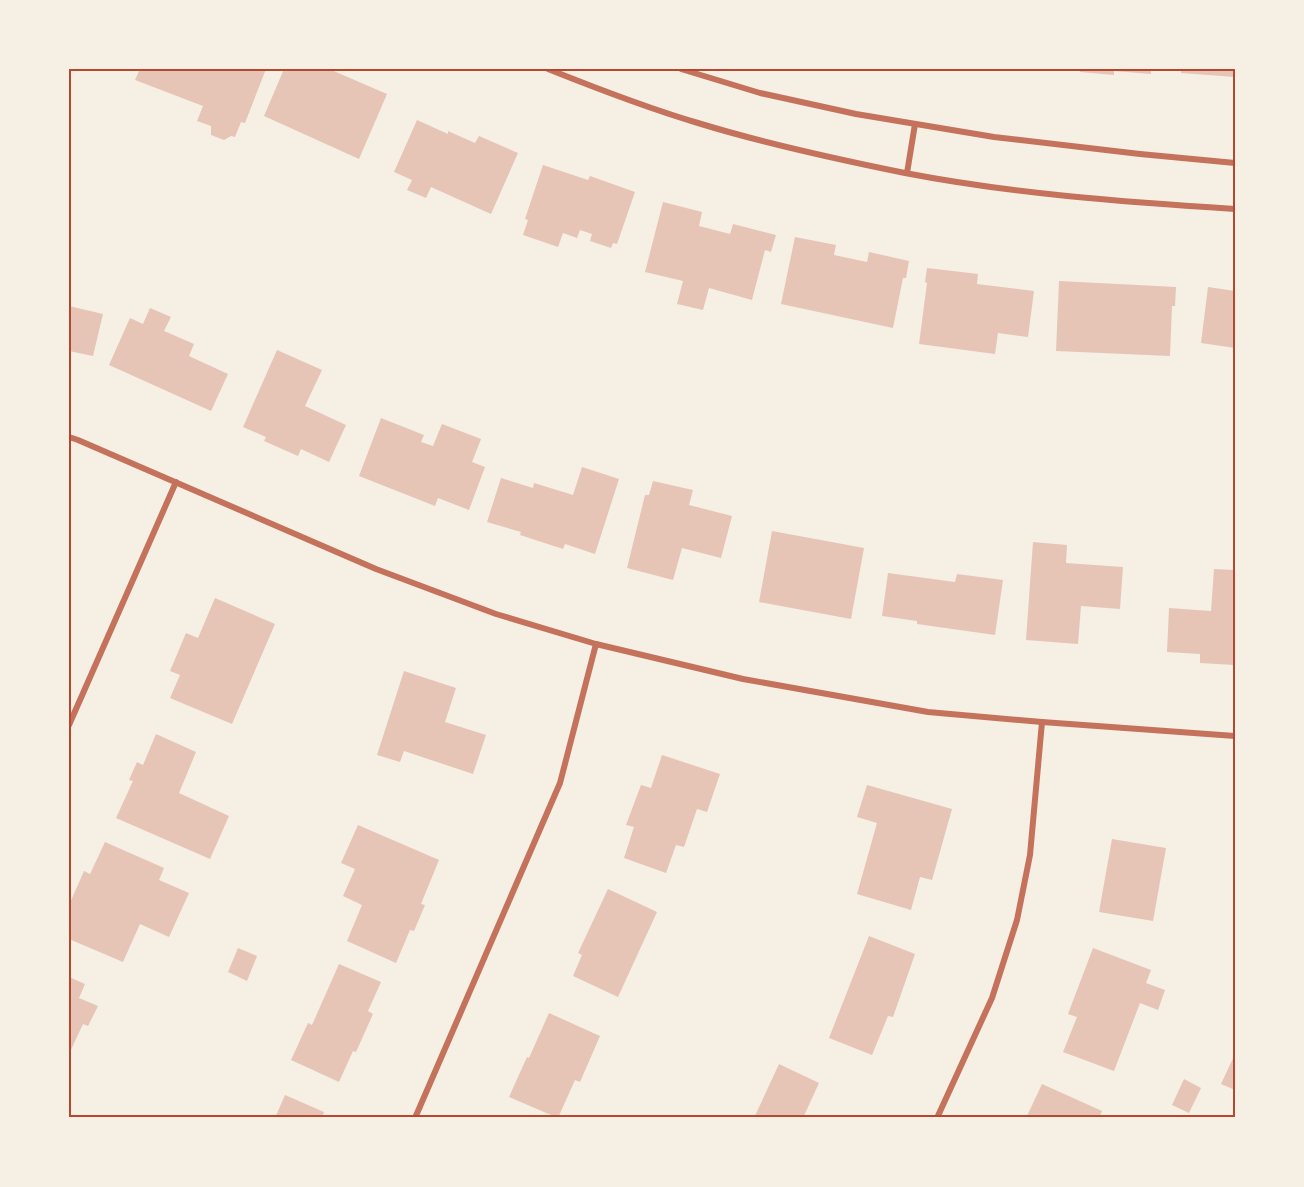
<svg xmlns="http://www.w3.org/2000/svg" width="1304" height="1187" font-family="Ubuntu,sans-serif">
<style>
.building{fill:#e6c5b7}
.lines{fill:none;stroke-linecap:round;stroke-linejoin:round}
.minor{stroke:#c5725c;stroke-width:6}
.neatline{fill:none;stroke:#b5482f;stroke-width:2}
</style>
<rect width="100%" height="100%" fill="#f6efe4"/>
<!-- building -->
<g class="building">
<path d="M 140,69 L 266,69 L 245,123 L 241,122 L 235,137 L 231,136 L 224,140 L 211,135 L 211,126 L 197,121 L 203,106 L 135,80 Z"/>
<path d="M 284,69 L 329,69 L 387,94 L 359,159 L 264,116 Z"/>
<path d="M 1080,69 L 1151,69 L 1151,74 L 1114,71 L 1114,75 L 1080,72 Z"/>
<path d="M 1181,69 L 1235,69 L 1235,77 L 1181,73 Z"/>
<path d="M 417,120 L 448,134 L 448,131 L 475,143 L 479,136 L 518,153 L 491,214 L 431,187 L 426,198 L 407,190 L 412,180 L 394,172 Z"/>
<path d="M 543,165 L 588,180 L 590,176 L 635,192 L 617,244 L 613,243 L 611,248 L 590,241 L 592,234 L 580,230 L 577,238 L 563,233 L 558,247 L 523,235 L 528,220 L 525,219 Z"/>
<path d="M 663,202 L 702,212 L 699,226 L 730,234 L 733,224 L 776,235 L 771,252 L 765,250 L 752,300 L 709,288 L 703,310 L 677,304 L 683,281 L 645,272 Z"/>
<path d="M 795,237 L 836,245 L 834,255 L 867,262 L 869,252 L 909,261 L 906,278 L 903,278 L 893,328 L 781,304 Z"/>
<path d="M 927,268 L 978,274 L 977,284 L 1034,291 L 1028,337 L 998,333 L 995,354 L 919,344 L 927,283 L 925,282 Z"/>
<path d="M 1059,281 L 1176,287 L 1175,306 L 1172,306 L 1170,356 L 1056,351 Z"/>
<path d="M 1208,287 L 1235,291 L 1235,348 L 1201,343 Z"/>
<path d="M 69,306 L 103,314 L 93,356 L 69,351 Z"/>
<path d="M 150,308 L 171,317 L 164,331 L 194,344 L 189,356 L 228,374 L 211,411 L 109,365 L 130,318 L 143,324 Z"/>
<path d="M 277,350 L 322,370 L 305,406 L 346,425 L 329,462 L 301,449 L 298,456 L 264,441 L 266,437 L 243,427 Z"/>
<path d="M 381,418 L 424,435 L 421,442 L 433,446 L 442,424 L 481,439 L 472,462 L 485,467 L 469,510 L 438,498 L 435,506 L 359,476 Z"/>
<path d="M 582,467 L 619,479 L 595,554 L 565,544 L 563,549 L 520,535 L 521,532 L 487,522 L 501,478 L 533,488 L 534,483 L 573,495 Z"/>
<path d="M 653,481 L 693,490 L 689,505 L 732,516 L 721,558 L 682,548 L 673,580 L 627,568 L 645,495 L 649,495 Z"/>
<path d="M 772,531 L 864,548 L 851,619 L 759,602 Z"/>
<path d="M 1033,542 L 1067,545 L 1066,563 L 1123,567 L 1120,609 L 1081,606 L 1078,644 L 1026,640 Z"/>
<path d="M 1214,569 L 1235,570 L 1235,665 L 1200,663 L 1200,654 L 1167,652 L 1169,608 L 1211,611 Z"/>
<path d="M 888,573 L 955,582 L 957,574 L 1003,580 L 995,635 L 917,624 L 917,621 L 882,616 Z"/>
<path d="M 215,598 L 275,624 L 232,724 L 170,698 L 180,675 L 170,671 L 186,633 L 198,638 Z"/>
<path d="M 404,671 L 456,688 L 445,722 L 486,735 L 473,774 L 404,751 L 400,762 L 377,755 Z"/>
<path d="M 156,734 L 196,752 L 179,793 L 229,816 L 210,859 L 116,818 L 133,781 L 129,780 L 137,762 L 143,765 Z"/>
<path d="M 662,755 L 720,774 L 707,812 L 697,809 L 684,847 L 676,845 L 666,873 L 624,858 L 634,827 L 626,825 L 641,785 L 651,788 Z"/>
<path d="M 867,785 L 952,809 L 932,880 L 920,877 L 911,910 L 857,894 L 877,823 L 857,817 Z"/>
<path d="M 358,825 L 439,860 L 421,904 L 425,905 L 414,931 L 410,930 L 396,963 L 347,941 L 362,905 L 343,896 L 355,869 L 341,863 Z"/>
<path d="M 1112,839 L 1166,848 L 1153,921 L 1099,912 Z"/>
<path d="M 105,842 L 164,868 L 159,880 L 189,893 L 169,937 L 140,924 L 123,962 L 69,939 L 69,921 L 71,916 L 69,915 L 69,905 L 84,871 L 90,874 Z"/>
<path d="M 608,889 L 657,912 L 618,997 L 573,976 L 582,955 L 578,953 Z"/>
<path d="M 869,936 L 915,954 L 893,1017 L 888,1016 L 872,1055 L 829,1038 Z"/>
<path d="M 238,948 L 257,956 L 247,981 L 228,972 Z"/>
<path d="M 1093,948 L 1151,970 L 1146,983 L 1165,990 L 1158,1010 L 1140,1003 L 1114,1071 L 1063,1052 L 1077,1017 L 1068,1014 Z"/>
<path d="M 339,964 L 381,982 L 368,1011 L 373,1014 L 356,1052 L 353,1051 L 339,1082 L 291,1060 L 308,1023 L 312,1025 Z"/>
<path d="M 69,977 L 85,984 L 79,998 L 98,1006 L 88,1026 L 83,1024 L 69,1054 Z"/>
<path d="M 549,1013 L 600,1036 L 580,1082 L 575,1080 L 558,1118 L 509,1097 L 527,1057 L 529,1058 Z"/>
<path d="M 1235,1054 L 1235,1090 L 1221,1084 Z"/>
<path d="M 779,1064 L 819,1083 L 803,1118 L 754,1118 Z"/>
<path d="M 1184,1079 L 1201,1088 L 1189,1113 L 1172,1105 Z"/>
<path d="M 1042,1084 L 1102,1111 L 1099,1118 L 1026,1118 Z"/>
<path d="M 285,1095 L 324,1112 L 322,1118 L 275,1118 Z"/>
</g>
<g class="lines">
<!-- minor -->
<g class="minor">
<path d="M 548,69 C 598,89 647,108 698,123 C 766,144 836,159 905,173 C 1014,194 1125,202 1235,209"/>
<path d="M 681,69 L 760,93 L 856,114 L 994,137 L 1140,154 L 1235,163"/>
<path d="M 907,173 L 915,124"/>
<path d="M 69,437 L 78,440 L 376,569 L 496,614 L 596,644 L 743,679 L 928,712 L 1042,722 L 1235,736"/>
<path d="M 69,725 L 176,482"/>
<path d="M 415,1118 L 560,783 L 596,644"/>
<path d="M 937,1118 L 992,998 L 1017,920 L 1030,855 L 1042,722"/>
</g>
</g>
<!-- border -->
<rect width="1304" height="1187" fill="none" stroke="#f6efe4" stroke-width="141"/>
<rect x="70" y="70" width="1164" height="1046" class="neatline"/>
</svg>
